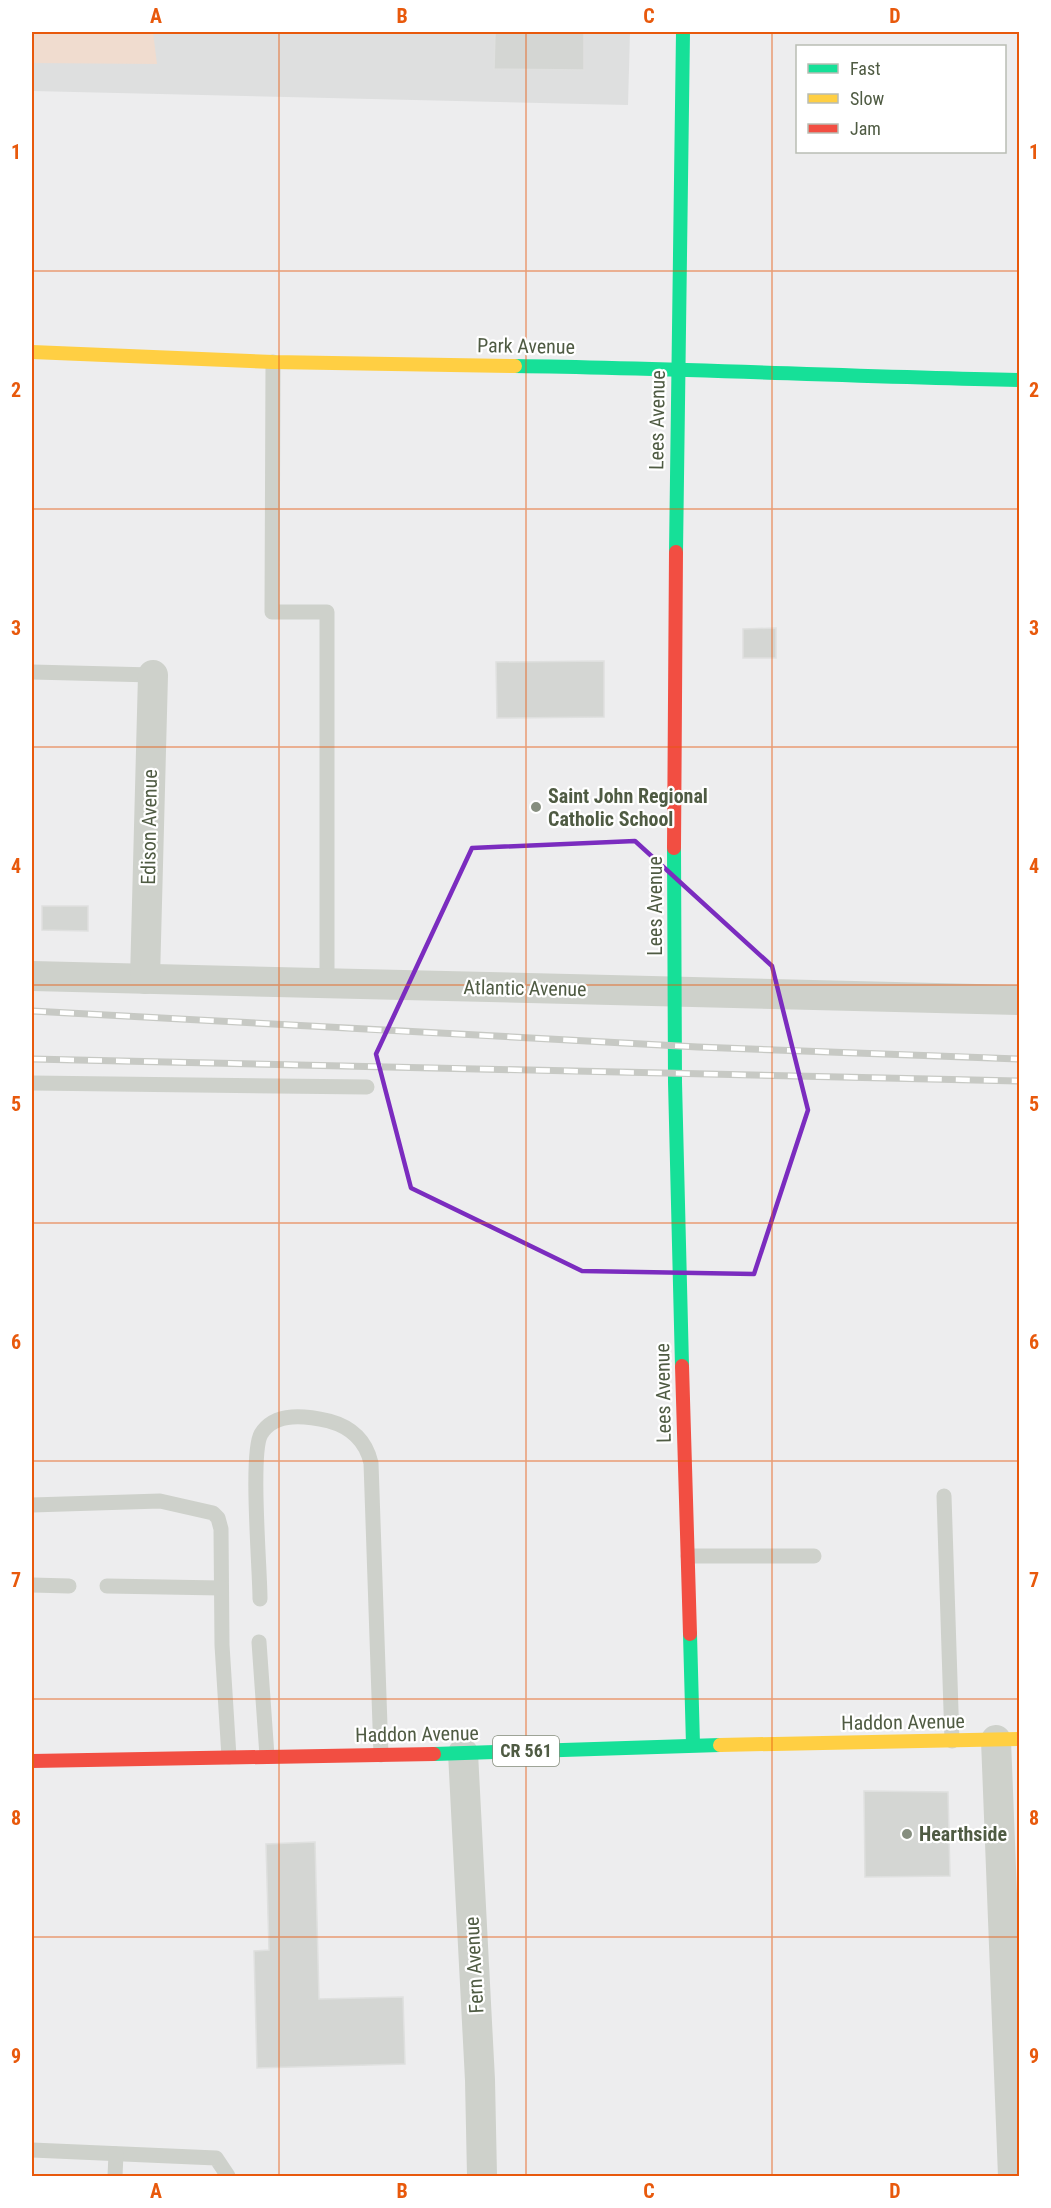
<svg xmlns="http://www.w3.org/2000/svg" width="1051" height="2208" font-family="'Roboto Condensed',sans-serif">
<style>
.education{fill:#dedfdf}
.green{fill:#f0dccf}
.building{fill:#d4d6d3;stroke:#dfe0df;stroke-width:1.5}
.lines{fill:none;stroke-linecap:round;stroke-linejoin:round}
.lane{stroke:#ced1cb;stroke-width:15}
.street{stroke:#ced1cb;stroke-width:30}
.fast{stroke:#16e098;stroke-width:14}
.slow{stroke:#ffcf43;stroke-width:14}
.jam{stroke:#f24e42;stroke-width:14}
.rail-casing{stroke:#c7c9c4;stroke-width:7}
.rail{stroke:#fff;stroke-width:4.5;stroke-dasharray:14;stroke-linecap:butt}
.marked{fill:none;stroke:#7b2cbf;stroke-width:4.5;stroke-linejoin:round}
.grid{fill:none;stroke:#e8590c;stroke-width:1.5;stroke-opacity:0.55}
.poi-dot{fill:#868e7f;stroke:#fff;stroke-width:2}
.labels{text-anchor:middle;stroke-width:4.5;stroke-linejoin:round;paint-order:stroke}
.shield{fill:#fff;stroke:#848c7b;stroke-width:1.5}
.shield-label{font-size:18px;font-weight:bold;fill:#4f5b43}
.street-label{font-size:20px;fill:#4f5b43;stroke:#fff}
.poi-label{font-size:20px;font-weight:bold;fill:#4f5b43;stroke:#fff;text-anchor:start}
.neatline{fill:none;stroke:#e8590c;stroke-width:2}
.grid-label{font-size:20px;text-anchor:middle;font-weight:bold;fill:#e8590c}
</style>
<rect width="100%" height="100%" fill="#ededee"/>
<!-- education -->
<path class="education" d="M 32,32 L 630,32 L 628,105 L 32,91 Z"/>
<!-- green -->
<path class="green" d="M 32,32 L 153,32 L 157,64 L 32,63 Z"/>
<!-- building -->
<g class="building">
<path d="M 495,32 L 584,32 L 584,70 L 494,69 Z"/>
<path d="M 776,628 L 776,658 L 743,658 L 743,629 Z"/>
<path d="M 604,661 L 604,717 L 497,718 L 496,662 Z"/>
<path d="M 42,906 L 88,906 L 88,931 L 42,930 Z"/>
<path d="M 864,1791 L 948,1792 L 950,1876 L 865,1877 Z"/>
<path d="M 315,1842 L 319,1999 L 403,1997 L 405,2064 L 257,2068 L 254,1951 L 269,1950 L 266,1844 Z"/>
</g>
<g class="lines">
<!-- lane -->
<g class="lane">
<path d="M 273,362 L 272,612 L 327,612 L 327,983"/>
<path d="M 32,672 L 153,675"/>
<path d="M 32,1083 L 367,1087"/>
<path d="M 944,1496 L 952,1741"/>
<path d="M 32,1505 L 160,1501 L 213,1513 L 218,1518 L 221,1529 L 222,1645 L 229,1757"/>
<path d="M 688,1556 L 814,1556"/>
<path d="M 32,1585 L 69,1586"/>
<path d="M 107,1586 L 221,1588"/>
<path d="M 260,1599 C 260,1570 250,1453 261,1434 C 275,1411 307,1416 329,1421 C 351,1427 366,1441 371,1463 L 381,1755"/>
<path d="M 259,1642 L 267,1756"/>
<path d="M 32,2150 L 216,2158 L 228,2176"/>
<path d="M 115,2176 L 116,2154"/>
</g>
<!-- street -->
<g class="street">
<path d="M 32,976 L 1020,1000"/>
<path d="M 145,979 L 153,675"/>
<path d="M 996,1740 L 1013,2176"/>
<path d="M 463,1753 L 480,2080 L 482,2176"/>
</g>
<!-- fast -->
<g class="fast">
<path d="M 515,366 C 684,368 852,377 1020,380"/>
<path d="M 676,552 L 683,32"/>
<path d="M 674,848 L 675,1082 L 682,1366"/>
<path d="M 690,1634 L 693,1745"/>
<path d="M 434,1754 L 720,1745"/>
</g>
<!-- slow -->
<g class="slow">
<path d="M 32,352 L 273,362 L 515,366"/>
<path d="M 720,1745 L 1020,1739"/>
</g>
<!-- jam -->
<g class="jam">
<path d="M 674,848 L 676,552"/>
<path d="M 682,1366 L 690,1634"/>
<path d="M 32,1761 L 434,1754"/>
</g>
<!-- rail casing -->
<g class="rail-casing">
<g id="rail">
<path d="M 32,1011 L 698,1047 L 1020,1059"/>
<path d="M 32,1059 L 1020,1081"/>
</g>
</g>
<!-- rail -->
<use href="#rail" class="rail"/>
</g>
<!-- marked area -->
<path class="marked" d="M 635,841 L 772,966 L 808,1110 L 754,1274 L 582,1271 L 411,1188 L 376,1054 L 472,848 Z"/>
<!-- grid -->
<path class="grid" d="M 279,32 L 279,2176M 526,32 L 526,2176M 772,32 L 772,2176M 32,271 L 1020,271M 32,509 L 1020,509M 32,747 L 1020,747M 32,985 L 1020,985M 32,1223 L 1020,1223M 32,1461 L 1020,1461M 32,1699 L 1020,1699M 32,1937 L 1020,1937"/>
<!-- markers -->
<g class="poi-dot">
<circle cx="536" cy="807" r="6"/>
<circle cx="907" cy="1834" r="6"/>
</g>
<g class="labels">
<!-- shield labels -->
<rect class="shield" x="493" y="1736" width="66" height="30" rx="4.5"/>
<g class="shield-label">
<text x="526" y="1757">CR 561</text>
</g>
<!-- street labels -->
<g class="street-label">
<text transform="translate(526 346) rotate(1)" y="7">Park Avenue</text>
<text transform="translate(657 420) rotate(-89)" y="7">Lees Avenue</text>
<text transform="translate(149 827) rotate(-89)" y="7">Edison Avenue</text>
<text transform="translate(655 906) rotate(-90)" y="7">Lees Avenue</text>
<text transform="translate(525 988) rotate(1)" y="7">Atlantic Avenue</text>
<text transform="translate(663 1393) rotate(-91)" y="7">Lees Avenue</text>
<text transform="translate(903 1722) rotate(-1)" y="7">Haddon Avenue</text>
<text transform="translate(417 1734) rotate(-1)" y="7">Haddon Avenue</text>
<text transform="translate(474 1965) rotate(-93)" y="7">Fern Avenue</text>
</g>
<!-- poi labels -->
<g class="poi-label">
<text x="548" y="803">Saint John Regional<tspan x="548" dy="23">Catholic School</tspan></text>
<text x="919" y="1841">Hearthside</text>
</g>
</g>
<!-- border -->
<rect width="1051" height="2208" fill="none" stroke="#ffffff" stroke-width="66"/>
<!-- legend -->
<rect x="796" y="45" width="210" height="108" fill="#ffffff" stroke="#b9bdb4" stroke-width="1.5"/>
<rect x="808" y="64" width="30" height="9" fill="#16e098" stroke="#b9bdb4" stroke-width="1.5"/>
<text x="850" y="75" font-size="18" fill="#4f5b43">Fast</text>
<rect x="808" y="94" width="30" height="9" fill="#ffcf43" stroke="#b9bdb4" stroke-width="1.5"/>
<text x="850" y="105" font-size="18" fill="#4f5b43">Slow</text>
<rect x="808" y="124" width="30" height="9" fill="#f24e42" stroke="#b9bdb4" stroke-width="1.5"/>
<text x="850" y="135" font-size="18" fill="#4f5b43">Jam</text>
<rect x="33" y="33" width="985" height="2142" class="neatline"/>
<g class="grid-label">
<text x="156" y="23">A</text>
<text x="402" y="23">B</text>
<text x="649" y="23">C</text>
<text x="895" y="23">D</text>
<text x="16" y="159">1</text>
<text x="1034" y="159">1</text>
<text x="16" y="397">2</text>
<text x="1034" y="397">2</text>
<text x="16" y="635">3</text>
<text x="1034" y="635">3</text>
<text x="16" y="873">4</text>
<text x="1034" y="873">4</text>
<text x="16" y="1111">5</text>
<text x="1034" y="1111">5</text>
<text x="16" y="1349">6</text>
<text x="1034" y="1349">6</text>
<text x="16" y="1587">7</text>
<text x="1034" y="1587">7</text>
<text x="16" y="1825">8</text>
<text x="1034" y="1825">8</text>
<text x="16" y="2063">9</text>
<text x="1034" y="2063">9</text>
<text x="156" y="2198">A</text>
<text x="402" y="2198">B</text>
<text x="649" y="2198">C</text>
<text x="895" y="2198">D</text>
</g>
</svg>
